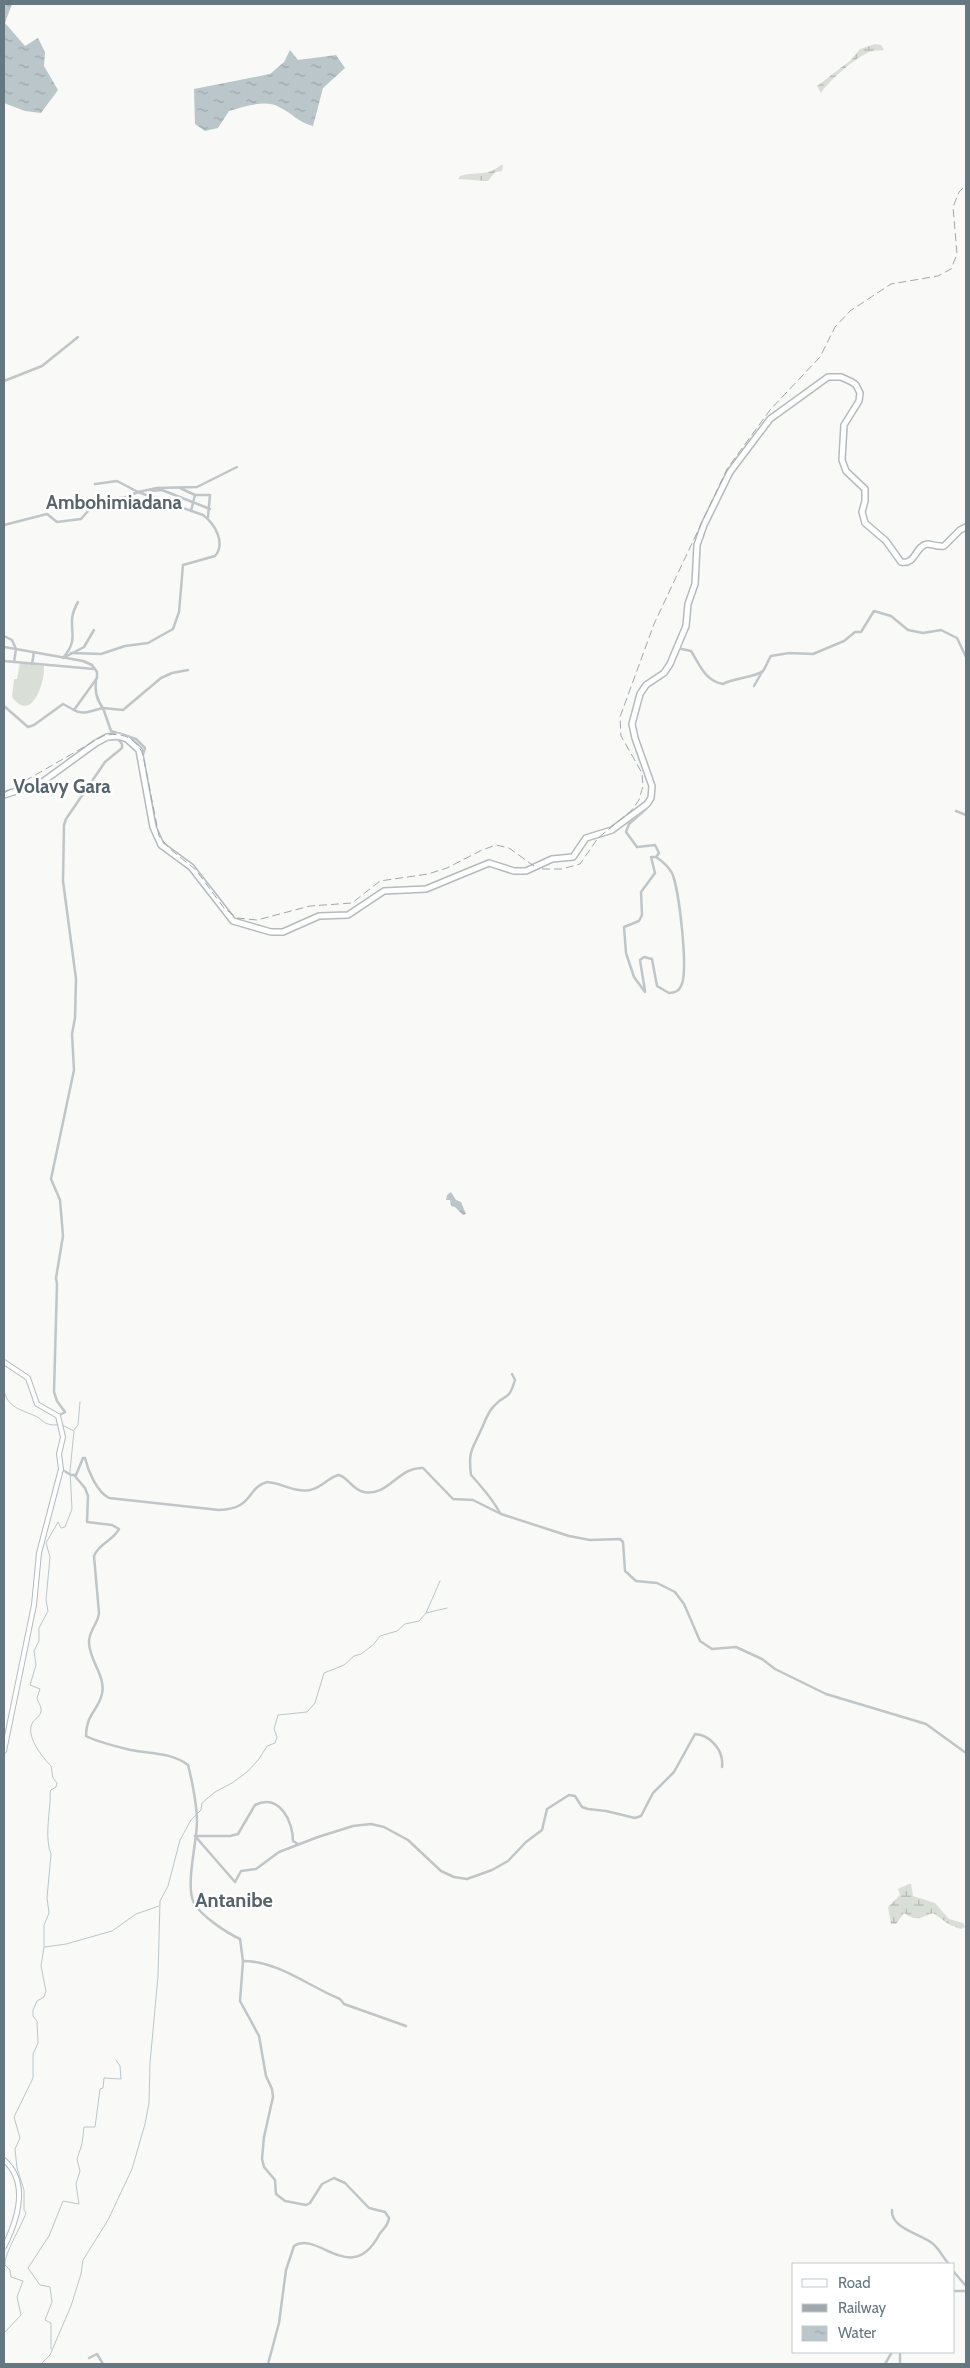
<svg xmlns="http://www.w3.org/2000/svg" width="970" height="2368" font-family="Cabin,sans-serif">
<style>
.wetland{fill:url(#wetland-marsh)}
.garden{fill:#d9ded6}
.water{fill:url(#water-ripples)}
.lines{fill:none;stroke-linecap:round;stroke-linejoin:round}
.stream{stroke:#bac6ca;stroke-width:1}
.secondary-casing{stroke:#b3b9bd;stroke-width:6}
.primary-casing{stroke:#b4babd;stroke-width:8}
.street{stroke:#c0c5c8;stroke-width:2.5}
.secondary{stroke:#fff;stroke-width:4}
.primary{stroke:#fff;stroke-width:5}
.rail{stroke:#a0a8ad;stroke-width:1;stroke-dasharray:8 4;stroke-linecap:butt}
.labels{text-anchor:middle;stroke-width:5;stroke-linejoin:round;paint-order:stroke}
.neighbourhood-label{font-size:19px;font-weight:bold;fill:#57646c;stroke:#fff}
.quarter-label{font-size:20px;font-weight:bold;fill:#57646c;stroke:#fff}
</style>
<defs>
<pattern id="wetland-marsh" width="20" height="14" patternUnits="userSpaceOnUse" patternTransform="scale(1.25)"><rect width="20" height="14" fill="#d9ded6"/><path d="M1 5h8M5 5V1M11 12h8M15 12V8" fill="none" stroke="#b4b9b3"/></pattern>
<pattern id="water-ripples" width="26" height="14" patternUnits="userSpaceOnUse" patternTransform="scale(1.25)"><rect width="26" height="14" fill="#bac6ca"/><path d="M2 4q2-2 4 0t4 0M15 11q2-2 4 0t4 0" fill="none" stroke="#9ba6a9"/></pattern>
</defs>
<rect width="100%" height="100%" fill="#f9f9f7"/>
<!-- wetland -->
<g class="wetland">
<path d="M 875,44 L 881,45 L 884,50 C 880,51 877,50 873,51 C 858,54 829,81 821,93 L 817,86 L 851,60 L 860,49 Z"/>
<path d="M 501,165 L 503,165 L 502,171 L 495,172 L 488,181 L 458,179 L 460,176 C 476,171 487,177 501,165 Z"/>
<path d="M 909,1884 L 911,1884 L 913,1896 L 935,1903 L 949,1919 L 963,1923 L 965,1927 L 961,1929 L 950,1925 L 933,1913 C 919,1918 918,1922 904,1913 L 896,1924 L 891,1924 L 888,1907 L 900,1895 L 898,1889 Z"/>
</g>
<!-- garden -->
<path class="garden" d="M 20,663 L 44,666 C 45,682 32,724 12,697 L 14,679 L 17,679 Z"/>
<!-- water -->
<g class="water">
<path d="M 4,4 L 12,4 L 5,23 L 25,46 L 38,38 L 45,52 L 44,66 L 58,90 L 41,113 L 25,111 L 4,103 Z"/>
<path d="M 290,50 L 298,60 L 336,55 L 345,68 L 323,88 L 313,126 C 299,123 292,113 279,107 C 265,99 244,107 229,111 L 218,128 L 205,131 L 195,124 L 194,89 L 270,74 L 284,62 Z"/>
<path d="M 451,1192 L 456,1200 L 461,1202 L 466,1214 L 463,1215 L 455,1207 L 451,1206 L 450,1200 L 446,1200 L 447,1195 Z"/>
</g>
<g class="lines">
<!-- stream -->
<g class="stream">
<path d="M 4,1391 C 8,1407 19,1409 33,1415 C 43,1418 42,1426 58,1425"/>
<path d="M 74,1430 L 78,1425 L 80,1402"/>
<path d="M 426,1613 L 447,1608"/>
<path d="M 45,1947 L 66,1944 L 112,1931 L 136,1914 L 159,1906"/>
<path d="M 4,2333 L 21,2315 L 17,2297 L 23,2281 L 11,2277 L 10,2270 L 5,2265 C 4,2254 21,2227 26,2213 L 24,2210 L 24,2190 L 17,2168 L 15,2149 L 20,2138 L 14,2117 L 33,2078 L 33,2054 L 38,2043 L 37,2021 L 33,2016 L 33,2010 L 37,2001 L 44,1997 L 46,1991 L 41,1966 L 44,1947 L 44,1925 L 49,1913 L 47,1898 L 51,1854 C 45,1840 49,1817 50,1802 C 51,1797 49,1795 51,1790 L 56,1787 L 57,1783 L 53,1778 L 51,1766 C 43,1758 24,1735 33,1722 C 36,1718 42,1715 41,1709 C 41,1706 38,1702 37,1698 L 40,1689 L 30,1685 L 36,1665 L 34,1651 L 39,1641 L 39,1628 L 48,1611 L 46,1600 L 50,1557 L 46,1543 L 58,1522 L 61,1528 L 65,1527 L 72,1509 L 70,1471 L 74,1431 L 62,1425"/>
<path d="M 51,2349 L 51,2323 L 45,2320 L 52,2302 L 50,2287 L 40,2285 L 28,2268 L 49,2236 L 63,2201 L 79,2204 L 76,2184 L 80,2171 L 77,2159 L 82,2144 L 84,2127 L 95,2127 L 100,2089 L 103,2088 L 104,2078 L 121,2079 L 120,2066 L 116,2060"/>
<path d="M 41,2364 L 50,2355 L 71,2306 L 81,2274 L 83,2260 L 108,2220 L 132,2169 L 145,2124 L 149,2103 L 150,2063 L 158,1976 L 160,1901 L 168,1886 L 180,1840 L 191,1820 L 201,1810 L 202,1803 L 215,1792 L 232,1783 L 247,1772 L 259,1759 L 267,1746 L 275,1743 L 277,1737 L 274,1729 L 278,1715 L 307,1712 L 315,1703 L 324,1673 L 344,1665 L 354,1656 L 361,1654 L 373,1645 L 380,1636 L 397,1631 L 405,1624 L 419,1621 L 426,1613 L 440,1581"/>
</g>
<!-- secondary casing -->
<g class="secondary-casing">
<g id="secondary">
<path d="M 4,1362 L 28,1378 L 37,1404 L 58,1416 L 63,1437 L 59,1454 L 61,1469 L 39,1553 L 34,1605 L 4,1751"/>
<path d="M 4,2160 C 30,2183 17,2221 4,2247"/>
</g>
</g>
<!-- primary casing -->
<g class="primary-casing">
<path id="primary" d="M 4,795 L 41,783 L 96,743 L 107,737 L 118,736 L 127,739 L 139,750 L 153,827 L 161,845 L 191,867 L 233,921 L 271,932 L 283,932 L 319,916 L 348,915 L 384,891 L 426,889 L 489,863 L 514,871 L 526,871 L 552,859 L 573,857 L 586,838 L 612,830 L 647,804 L 651,798 L 652,786 L 635,738 L 632,724 L 640,694 L 646,685 L 664,673 L 670,664 L 686,626 L 688,604 L 695,584 L 697,545 L 704,525 L 730,472 L 770,419 L 828,377 L 841,377 L 852,382 L 856,385 L 860,393 L 859,401 L 844,425 L 842,460 L 846,471 L 865,489 L 865,501 L 862,512 L 865,523 L 886,541 L 901,562 C 916,565 915,546 927,544 C 932,544 938,547 944,546 L 960,530 L 966,527"/>
</g>
<!-- street -->
<g class="street">
<path d="M 4,381 L 42,366 L 78,337"/>
<path d="M 95,484 L 117,481 L 138,492 L 157,488 L 197,487 L 237,467"/>
<path d="M 180,488 L 195,495 L 210,495 L 208,517"/>
<path d="M 151,491 L 162,490 L 210,509"/>
<path d="M 191,511 L 195,495"/>
<path d="M 4,525 L 47,514 L 57,522 L 81,519 L 95,503 L 126,497 L 138,492 L 203,515 C 215,524 226,543 215,556 L 183,565 L 179,612 L 173,629 L 148,643 L 125,646 L 101,654 L 71,653"/>
<path d="M 4,636 L 12,640 L 16,649 L 83,661 L 92,665 L 97,672 L 97,678 L 74,710 C 83,716 93,710 103,708 L 111,731 L 136,739 L 145,748 L 142,758"/>
<path d="M 4,647 L 16,649 L 14,662"/>
<path d="M 677,648 L 691,651 C 700,665 705,681 723,684 C 733,678 757,677 763,671 C 766,667 768,660 771,656 L 789,653 L 813,654 L 844,641 L 855,632 L 861,632 L 874,611 L 891,616 L 908,630 L 923,633 L 941,630 L 957,638 L 966,657"/>
<path d="M 65,657 L 84,647 L 94,630"/>
<path d="M 63,658 C 83,635 63,627 78,602"/>
<path d="M 4,661 L 94,669"/>
<path d="M 32,664 L 34,652"/>
<path d="M 96,679 C 95,691 96,699 103,708 L 123,710 L 161,678 L 172,673 L 188,670"/>
<path d="M 754,686 L 762,672"/>
<path d="M 4,706 L 28,727 L 34,725 L 63,704 L 74,710"/>
<path d="M 956,811 L 966,815"/>
<path d="M 645,991 L 640,960 L 644,957 L 652,959 L 657,986 L 669,993 C 674,993 679,991 681,986 C 689,973 679,888 672,873 C 668,866 662,861 656,857"/>
<path d="M 645,992 L 634,977 L 626,953 L 624,927 L 639,921 L 642,915 L 641,892 L 655,873 L 651,857 L 656,857 L 659,853 L 655,845 L 637,847 L 626,832 L 629,824 L 647,808 L 647,806"/>
<path d="M 58,1416 L 65,1412 L 57,1401 L 54,1392 L 57,1284 L 56,1278 L 63,1236 L 60,1200 L 51,1179 L 74,1070 L 72,1034 L 75,1018 L 76,979 L 63,881 L 64,825 L 66,819 L 105,762 L 122,748 L 122,744 L 118,739 L 108,740 L 107,737"/>
<path d="M 61,1469 L 71,1475 L 76,1475 L 83,1458 L 85,1458 C 88,1471 97,1492 109,1498 L 219,1510 C 254,1509 246,1488 267,1482 C 282,1483 295,1493 310,1490 C 322,1488 328,1477 339,1475 C 349,1478 352,1490 364,1492 C 388,1497 399,1466 423,1468 L 453,1499 L 473,1500 L 501,1514 L 569,1536 L 590,1540 L 620,1539 L 623,1542 L 625,1571 L 636,1581 L 657,1583 L 675,1592 L 684,1604 L 700,1641 L 712,1649 L 736,1647 L 762,1659 L 775,1669 L 826,1694 L 926,1724 L 966,1753"/>
<path d="M 74,1475 L 85,1488 L 88,1496 L 87,1522 L 112,1525 L 119,1529 C 114,1540 98,1544 94,1556 L 99,1613 C 98,1624 89,1630 89,1642 C 89,1661 106,1675 102,1694 C 98,1711 86,1714 86,1736 C 97,1742 119,1747 131,1750 C 150,1754 171,1752 188,1765 C 192,1780 197,1806 197,1822 C 197,1842 185,1886 194,1903 C 201,1916 227,1933 240,1939 L 243,1961 L 240,2001 L 259,2036 L 266,2076 L 272,2089 L 273,2097 L 264,2137 L 262,2159 L 264,2167 L 275,2180 L 276,2194 L 285,2201 L 306,2205 L 310,2203 L 322,2184 L 334,2178 L 345,2183 L 369,2208 L 385,2212 L 389,2218 C 388,2227 383,2228 379,2235 C 351,2287 318,2230 294,2246 L 286,2270 L 279,2323 L 268,2364"/>
<path d="M 500,1513 C 492,1498 481,1486 471,1475 C 468,1451 472,1450 481,1430 C 485,1422 487,1413 494,1406 C 506,1392 508,1403 515,1380 L 512,1374"/>
<path d="M 195,1836 L 235,1882 L 241,1871 L 256,1869 L 279,1852 L 318,1837 L 353,1826 L 371,1824 L 384,1827 L 408,1840 L 441,1871 L 454,1877 L 467,1879 L 492,1870 L 508,1861 L 526,1842 L 542,1830 L 547,1809 L 569,1795 L 575,1796 L 582,1807 L 588,1809 L 606,1811 L 635,1818 L 641,1816 L 653,1793 L 674,1772 L 695,1734 C 711,1735 724,1751 722,1767"/>
<path d="M 195,1836 L 230,1836 L 238,1834 L 255,1805 C 280,1793 293,1822 293,1841 L 298,1844"/>
<path d="M 243,1961 C 278,1961 308,1986 340,1999 L 344,2004 L 406,2026"/>
<path d="M 892,2210 C 890,2228 921,2234 932,2243 C 939,2248 943,2258 949,2264"/>
<path d="M 954,2272 L 966,2286"/>
<path d="M 954,2291 L 966,2291"/>
<path d="M 89,2358 L 97,2354 L 103,2364"/>
<path d="M 885,2364 L 892,2352"/>
<path d="M 900,2364 L 900,2352"/>
</g>
<!-- secondary -->
<use href="#secondary" class="secondary"/>
<!-- primary -->
<use href="#primary" class="primary"/>
<!-- rail -->
<g class="rail">
<path d="M 4,793 L 103,736 C 121,731 137,738 143,755 L 159,836 L 170,849 L 196,870 L 224,908 L 237,918 L 257,920 L 310,906 L 352,903 L 380,881 L 428,874 L 447,868 L 482,850 L 496,845 L 509,848 L 534,866"/>
<path d="M 542,869 L 562,869 L 580,864 L 598,838 L 631,811 L 639,800 L 643,786 L 642,773 L 621,736 L 620,717 L 654,624 L 727,469 L 770,410 L 820,357 L 835,327 L 850,311 L 891,284 L 938,276 L 951,269 L 957,254 L 953,207 L 959,192 L 966,185"/>
</g>
</g>
<g class="labels">
<!-- neighbourhood labels -->
<g class="neighbourhood-label">
<text x="114" y="509">Ambohimiadana</text>
<text x="62" y="793">Volavy Gara</text>
</g>
<!-- quarter labels -->
<g class="quarter-label">
<text x="234" y="1907">Antanibe</text>
</g>
</g>
<!-- border -->
<rect width="970" height="2368" fill="none" stroke="#657780" stroke-width="10"/>
<!-- legend -->
<rect x="792" y="2263" width="162" height="90" fill="#ffffff" stroke="#c1c9cc"/>
<rect x="802" y="2279" width="25" height="8" fill="#ffffff" stroke="#c1c9cc"/>
<text x="838" y="2288" font-size="15" fill="#657780">Road</text>
<rect x="802" y="2304" width="25" height="8" fill="#a0a8ad" stroke="#c1c9cc"/>
<text x="838" y="2313" font-size="15" fill="#657780">Railway</text>
<rect x="802" y="2326" width="25" height="15" fill="url(#water-ripples)" stroke="#c1c9cc"/>
<text x="838" y="2338" font-size="15" fill="#657780">Water</text>
</svg>
